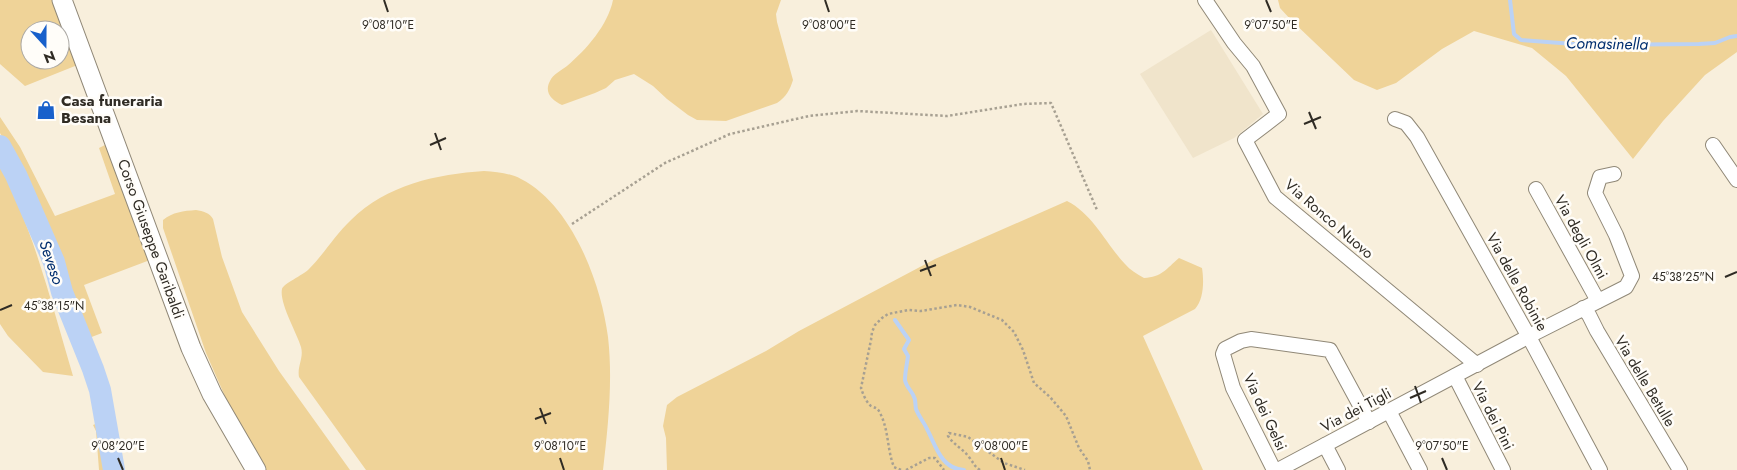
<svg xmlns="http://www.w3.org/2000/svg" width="1737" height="470" font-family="Jost,sans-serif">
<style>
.built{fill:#f0e4cb}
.green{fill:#efd398;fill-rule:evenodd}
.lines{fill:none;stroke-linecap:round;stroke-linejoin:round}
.stream{stroke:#bbd2f5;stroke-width:4}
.river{stroke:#bbd2f5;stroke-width:22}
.minor-casing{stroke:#908877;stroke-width:16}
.secondary-casing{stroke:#908877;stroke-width:21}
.path{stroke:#a7a092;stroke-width:2.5;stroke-dasharray:2.5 2.5;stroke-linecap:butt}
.minor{stroke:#fff;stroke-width:14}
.secondary{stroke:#fff;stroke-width:19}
.ticks{fill:none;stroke:#2f2b24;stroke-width:2}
.labels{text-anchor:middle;stroke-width:5;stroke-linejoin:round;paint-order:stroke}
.poi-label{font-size:15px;font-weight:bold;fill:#2f2b24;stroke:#fffdf9;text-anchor:start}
.street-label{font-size:15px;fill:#2f2b24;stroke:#fffdf9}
.water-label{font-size:16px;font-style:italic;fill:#012e6f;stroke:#fffdf9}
.ticks-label{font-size:12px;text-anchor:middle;fill:#2f2b24;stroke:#fffdf9;stroke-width:5;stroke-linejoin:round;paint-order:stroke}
</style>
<rect width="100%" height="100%" fill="#f8efdc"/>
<!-- built -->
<path class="built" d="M 1211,30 L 1263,114 L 1234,138 L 1193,158 L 1140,74 Z"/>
<!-- green -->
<g class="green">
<path d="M 0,0 L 54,0 L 80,64 L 25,86 L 0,64 ZM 30,30 L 60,30 L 60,60 L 30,60 Z"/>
<path d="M 613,0 L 781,0 L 776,14 L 777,22 L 793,80 C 790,90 786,97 777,103 L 726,121 L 697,120 L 688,115 L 667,99 L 653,86 L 634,74 L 615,80 L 606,88 L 595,93 L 562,105 C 551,100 544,92 550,81 C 553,74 562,70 567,66 C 586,50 608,25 613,0 Z"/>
<path d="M 1278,0 L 1737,0 L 1737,52 L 1705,75 L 1663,121 L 1633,159 L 1566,76 L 1532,48 L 1474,31 L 1442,49 L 1396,83 L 1377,90 L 1354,80 L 1291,20 L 1280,8 Z"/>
<path d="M 0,117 L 20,147 L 55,216 L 115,194 L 99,148 L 109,143 L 150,260 L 84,285 L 102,333 L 89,338 L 54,240 L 41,211 L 0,133 Z"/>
<path d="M 0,165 C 34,231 52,305 73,376 L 43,372 L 8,336 L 0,324 Z"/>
<path d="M 484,171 C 497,172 510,173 521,179 C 572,205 601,283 608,337 C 613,381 608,427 603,470 L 366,470 L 299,377 C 297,366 304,358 301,347 C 297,333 279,303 282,289 C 283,284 303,275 309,269 C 324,254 335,235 351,220 C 386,185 437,174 484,171 Z"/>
<path d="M 1067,201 C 1093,214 1106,244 1125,264 C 1130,270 1137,274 1144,278 C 1162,277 1166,269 1179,258 L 1202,268 C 1204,281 1204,299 1195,309 L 1143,336 L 1203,470 L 667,470 L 666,438 L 663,426 L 667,405 L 677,397 L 766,351 L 799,331 L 935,259 Z"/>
<path d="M 196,210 C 203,211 210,213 213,219 L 222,257 L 242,312 L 279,371 L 350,470 L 264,470 L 238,426 L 206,353 L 163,228 L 163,220 C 173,212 183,211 196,210 Z"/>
<path d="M 98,423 L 105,464 L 106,470 L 99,470 L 96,431 L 93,425 Z"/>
</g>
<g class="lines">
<!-- stream -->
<g class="stream">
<path d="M 1510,0 L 1514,34 L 1521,40 L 1587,45 L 1699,44 L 1715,43 L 1730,37 L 1737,36"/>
<path d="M 895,320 L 909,340 L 904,349 L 908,356 C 907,364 905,372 905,380 C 906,387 912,391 914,397 C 916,400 915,405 916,409 C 919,417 924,422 927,429 C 936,446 941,469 964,470"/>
</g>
<!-- river -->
<path class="river" d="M 0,146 L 16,175 L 54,262 L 62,292 L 93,369 L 100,390 L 114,470"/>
<!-- minor casing -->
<g class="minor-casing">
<g id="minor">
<path d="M 1205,0 L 1234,43 L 1253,66 L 1279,114 L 1245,140 L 1275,197 L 1477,365"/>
<path d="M 1395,119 L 1406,123 L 1417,137 L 1529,337 L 1600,470"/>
<path d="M 1713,145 L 1737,180"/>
<path d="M 1536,189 L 1598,301"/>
<path d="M 1583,308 L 1589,315 L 1597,331 L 1680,470"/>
<path d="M 1455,376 L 1503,470"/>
<path d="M 1389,411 L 1420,470"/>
<path d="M 1325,445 L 1338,470"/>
<path d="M 1274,470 L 1233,388 L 1223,354 L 1225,349 L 1241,341 L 1251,339 L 1330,350 L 1369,422"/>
<path d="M 1278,470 L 1537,332 L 1626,287 L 1632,276 L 1616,235 L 1595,193 L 1600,177 L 1614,174"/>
</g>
</g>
<!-- secondary casing -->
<g class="secondary-casing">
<path id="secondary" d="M 62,0 L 191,348 L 212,394 L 256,470"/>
</g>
<!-- path -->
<g class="path">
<path d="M 572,224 L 665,163 L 730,134 L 809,116 L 857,111 L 947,116 L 1023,104 L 1051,103 L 1097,210"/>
<path d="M 901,470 L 894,467 C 887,450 889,430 880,413 C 878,408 875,408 871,406 C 866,402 863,394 861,388 L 871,340 L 872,332 L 875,325 L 882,318 L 888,314 L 908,310 L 921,311 L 957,305 L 970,307 L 1002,320 L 1014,332 L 1023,350 L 1034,383 L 1050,397 L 1066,416 L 1079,448 L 1088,461 L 1090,470"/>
<path d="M 906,470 L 929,458 L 935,458 L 944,470"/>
<path d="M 980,470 C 974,466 973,462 969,457 C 963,449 954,445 948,436 L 949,433 L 968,437 L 1004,463 L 1025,470"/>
</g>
<!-- minor -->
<use href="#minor" class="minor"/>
<!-- secondary -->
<use href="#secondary" class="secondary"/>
</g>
<!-- ticks -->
<path class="ticks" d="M 384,0 L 388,12M 825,0 L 829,12M 1266,0 L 1271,12M 1309,112 L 1316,129M 1304,124 L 1321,117M 435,133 L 441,150M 430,145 L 446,138M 925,260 L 931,276M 920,271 L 936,265M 1725,277 L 1737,272M 0,310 L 12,305M 1415,386 L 1421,403M 1410,398 L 1426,391M 540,408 L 546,424M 535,419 L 551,413M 118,458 L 123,470M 560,458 L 564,470M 1001,458 L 1005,470M 1442,458 L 1447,470"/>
<!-- icons -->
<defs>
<g id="shop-bare" transform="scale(1.5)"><path d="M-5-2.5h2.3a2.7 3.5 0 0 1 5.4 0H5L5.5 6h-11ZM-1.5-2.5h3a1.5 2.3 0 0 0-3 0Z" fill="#1860cb" stroke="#fffdf9" stroke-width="2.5" paint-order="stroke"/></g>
</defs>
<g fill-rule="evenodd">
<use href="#shop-bare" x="46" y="110"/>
</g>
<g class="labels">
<!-- poi labels -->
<g class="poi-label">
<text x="61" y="106">Casa funeraria<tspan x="61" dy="17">Besana</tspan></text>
</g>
<!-- street labels -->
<g class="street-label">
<text transform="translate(1329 219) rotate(41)" y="5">Via Ronco Nuovo</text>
<text transform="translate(1581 237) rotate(61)" y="5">Via degli Olmi</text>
<text transform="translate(151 239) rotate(70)" y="5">Corso Giuseppe Garibaldi</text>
<text transform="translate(1517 282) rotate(61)" y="5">Via delle Robinie</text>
<text transform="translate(1645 381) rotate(59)" y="5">Via delle Betulle</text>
<text transform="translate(1356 410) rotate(-28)" y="5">Via dei Tigli</text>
<text transform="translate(1265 412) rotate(65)" y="5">Via dei Gelsi</text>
<text transform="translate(1493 416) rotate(63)" y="5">Via dei Pini</text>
</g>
<!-- water labels -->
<g class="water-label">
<text transform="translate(1607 43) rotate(1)" y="6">Comasinella</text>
<text transform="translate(52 262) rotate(71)" y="6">Seveso</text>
</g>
</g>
<g class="ticks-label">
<text x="388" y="29">9°08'10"E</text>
<text x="829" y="29">9°08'00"E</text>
<text x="1271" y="29">9°07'50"E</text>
<text x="1683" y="281">45°38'25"N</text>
<text x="54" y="310">45°38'15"N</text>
<text x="118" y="450">9°08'20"E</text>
<text x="560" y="450">9°08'10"E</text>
<text x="1001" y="450">9°08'00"E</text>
<text x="1442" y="450">9°07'50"E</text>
</g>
<!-- north arrow -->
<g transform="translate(45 45) rotate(159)"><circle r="24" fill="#fffdf9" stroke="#aca9a4"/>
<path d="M0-4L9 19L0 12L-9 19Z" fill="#1860cb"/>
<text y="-8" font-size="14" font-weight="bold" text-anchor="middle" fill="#2f2b24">N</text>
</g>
</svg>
